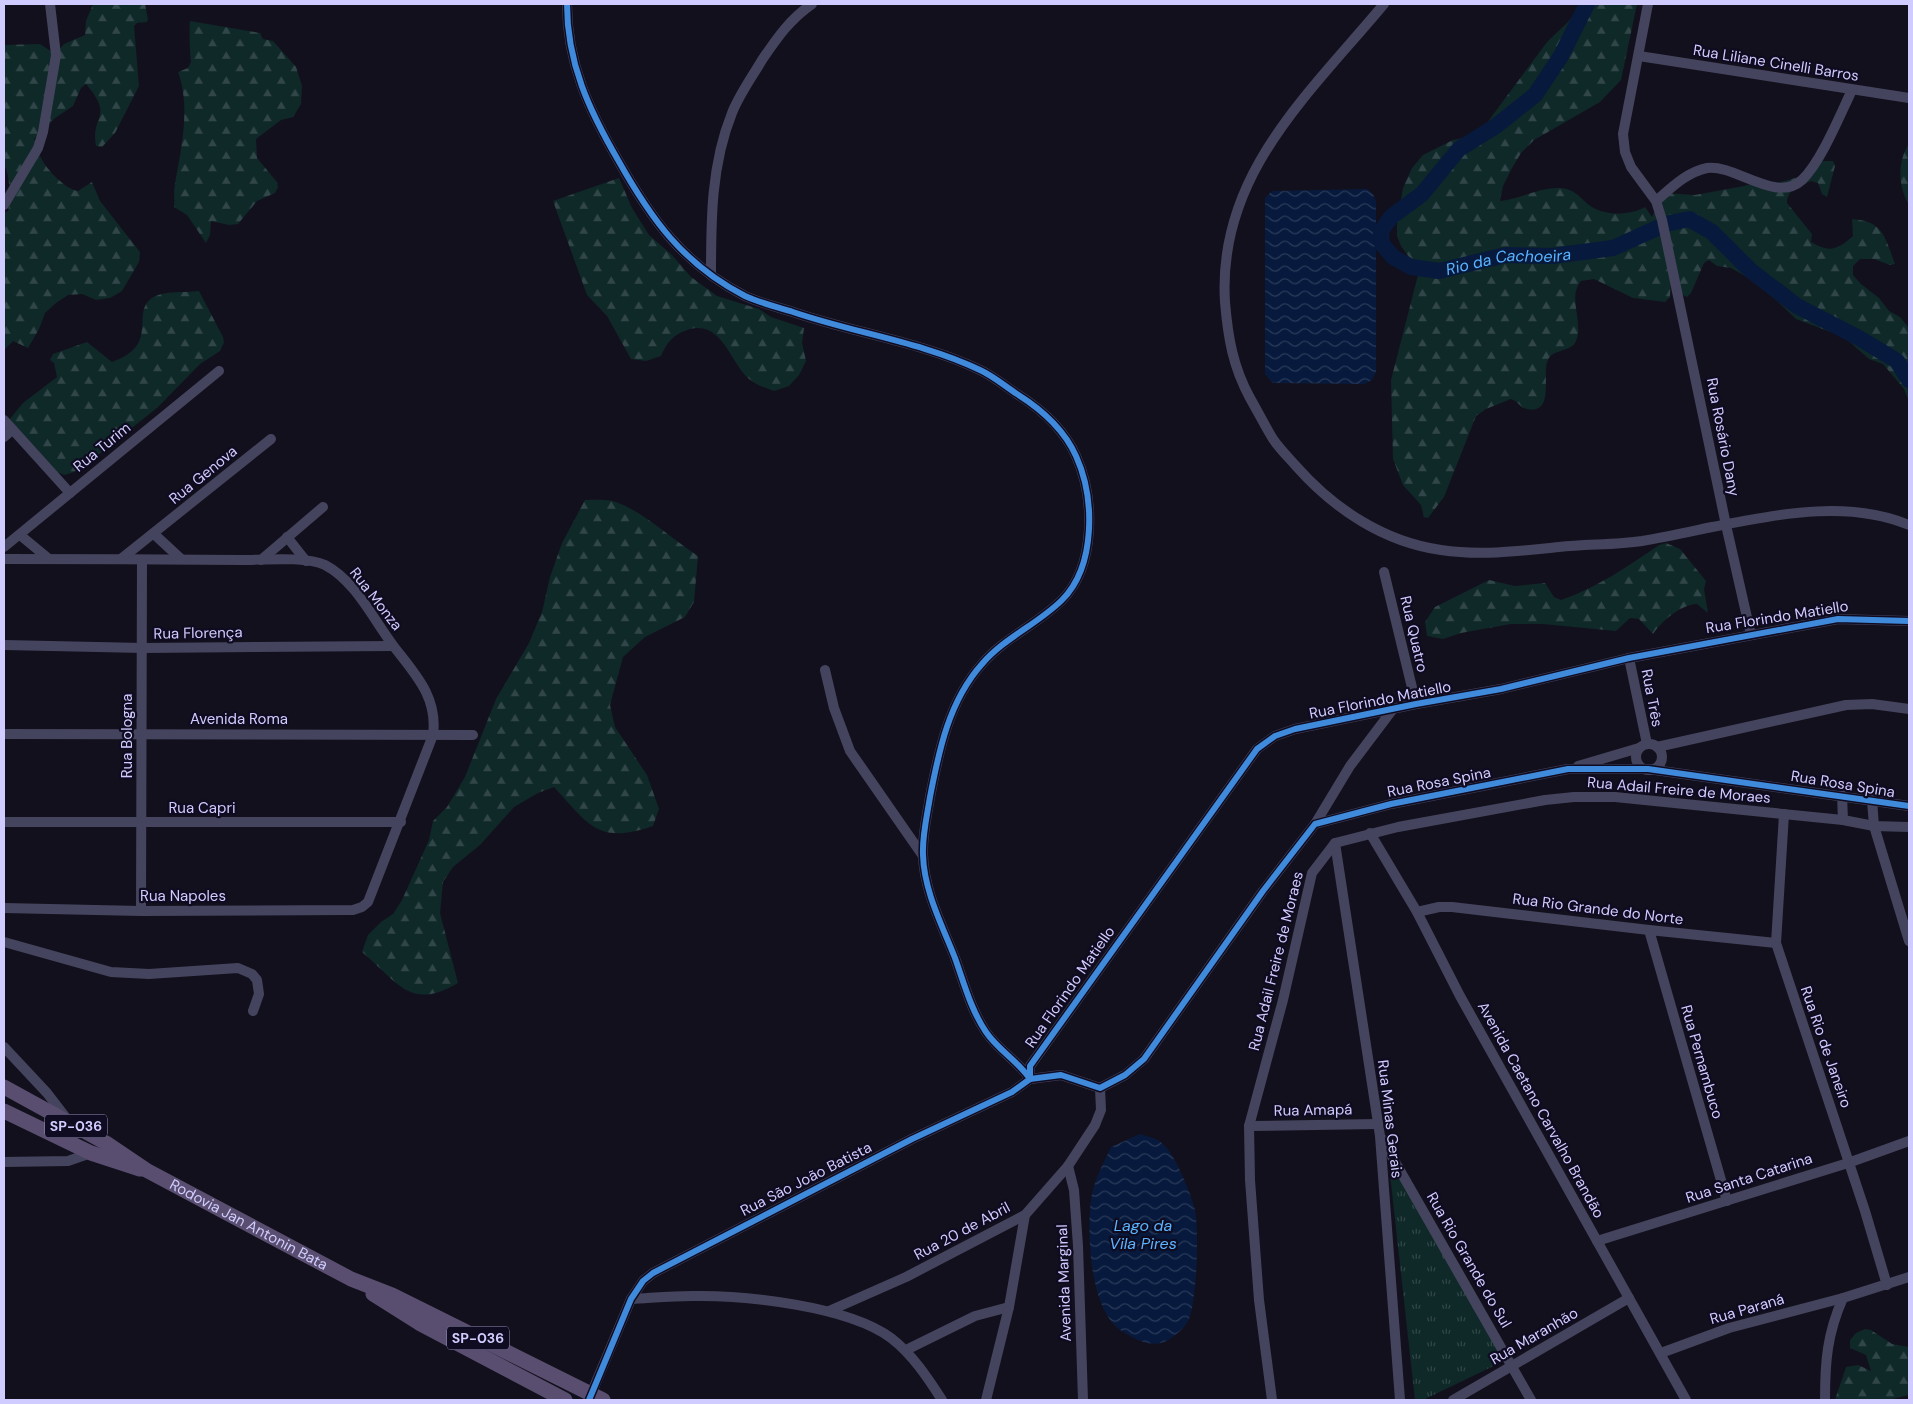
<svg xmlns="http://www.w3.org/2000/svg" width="1913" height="1404" font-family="'DM Sans',sans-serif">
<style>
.grass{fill:url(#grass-tufts)}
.forest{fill:url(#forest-firs)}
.water{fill:url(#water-waves)}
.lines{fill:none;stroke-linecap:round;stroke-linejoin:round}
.river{stroke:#071a3d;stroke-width:16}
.minor{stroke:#45445e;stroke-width:10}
.primary{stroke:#594e6f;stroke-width:15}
.cycleway-casing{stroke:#0f0b21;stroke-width:9}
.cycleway{stroke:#408adc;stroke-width:6}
.labels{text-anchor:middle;stroke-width:4.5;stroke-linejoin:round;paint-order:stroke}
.shield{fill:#0f0b21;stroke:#9792bc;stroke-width:1}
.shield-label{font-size:14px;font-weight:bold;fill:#d1ccff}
.street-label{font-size:15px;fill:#d1ccff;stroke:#0f0b21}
.water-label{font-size:16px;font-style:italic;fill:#5ab4ff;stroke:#0f0b21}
</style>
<defs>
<pattern id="grass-tufts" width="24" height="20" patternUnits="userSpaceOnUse" patternTransform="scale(1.25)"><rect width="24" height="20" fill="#0f2828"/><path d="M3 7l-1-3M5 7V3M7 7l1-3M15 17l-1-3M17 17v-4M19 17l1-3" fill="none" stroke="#314648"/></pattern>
<pattern id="forest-firs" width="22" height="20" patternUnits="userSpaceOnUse" patternTransform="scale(1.25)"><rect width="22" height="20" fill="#0f2828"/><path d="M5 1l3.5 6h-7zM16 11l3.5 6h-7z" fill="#314648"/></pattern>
<pattern id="water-waves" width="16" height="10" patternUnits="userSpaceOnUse" patternTransform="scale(1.25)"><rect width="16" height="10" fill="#071a3d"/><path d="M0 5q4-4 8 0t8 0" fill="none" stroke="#2a3a5a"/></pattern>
</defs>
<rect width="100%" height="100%" fill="#12101c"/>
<!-- grass -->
<path class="grass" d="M 1388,1156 L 1506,1360 L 1423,1400 L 1415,1400 Z"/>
<!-- forest -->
<g class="forest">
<path d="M 93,4 L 145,4 L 148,19 L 147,22 L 137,23 L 134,26 L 139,86 L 115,133 L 102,147 L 96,146 C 90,115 115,118 86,84 L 81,88 L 73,106 L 55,118 L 34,139 C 38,146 38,152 41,158 C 47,170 65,189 78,191 L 92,182 L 100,201 L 140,252 L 139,262 L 122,291 L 110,298 L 96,300 L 82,294 L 68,295 L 56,303 L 45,313 L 39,329 L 28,348 L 13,341 L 4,350 L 4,213 L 8,211 C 11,200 10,174 4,165 L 4,45 L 40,44 L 55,54 L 64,44 L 85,35 L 86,21 Z"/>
<path d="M 1582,4 L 1637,4 L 1621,80 L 1600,102 L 1534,140 L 1521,153 L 1512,168 L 1503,186 L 1500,201 C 1521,199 1539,187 1560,188 C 1575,189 1579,197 1589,205 C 1603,216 1630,216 1645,207 L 1652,217 L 1659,201 L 1665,193 L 1695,195 L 1744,186 L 1759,181 L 1777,183 L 1802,176 L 1823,161 L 1833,161 L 1835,166 L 1827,197 L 1822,194 L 1818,183 L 1811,181 C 1801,186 1787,189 1787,203 L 1812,234 L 1811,242 C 1830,253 1837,250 1853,236 L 1852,219 C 1884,221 1885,238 1895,264 L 1890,265 L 1874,259 L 1860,259 L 1853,266 L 1853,275 L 1861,284 L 1879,298 L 1889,311 L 1900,317 L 1909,328 L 1909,402 L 1904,389 L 1883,364 L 1869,359 L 1844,337 L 1796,319 L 1775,299 L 1745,276 L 1731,268 L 1717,266 L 1709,260 L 1704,263 L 1691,293 L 1687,297 L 1683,295 L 1674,277 L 1671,275 L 1670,297 L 1665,302 L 1633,298 L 1594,279 L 1581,281 C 1567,298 1584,322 1576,341 C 1571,353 1553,348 1548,360 C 1541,372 1556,415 1527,409 C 1520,408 1518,401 1511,399 L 1486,409 L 1476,416 L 1444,497 L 1428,518 L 1424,517 L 1421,505 L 1403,485 L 1393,459 L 1391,380 L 1418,275 L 1416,267 L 1401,246 L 1397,236 L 1397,221 L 1403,188 L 1412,168 L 1423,155 L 1453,140 L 1478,135 L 1547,42 L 1568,22 Z"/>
<path d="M 190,21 L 260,33 L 263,39 L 273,41 L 296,67 L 302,86 L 301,104 L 293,117 L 281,120 L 256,139 L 257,158 L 277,182 L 278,187 L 275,193 L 257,201 L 238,224 L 229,225 L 211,221 L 210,235 L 206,243 L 187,215 L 174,207 C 175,200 173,192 175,184 C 181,149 191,107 178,72 L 188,68 L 191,62 C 190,54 189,28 190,21 Z"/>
<path d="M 1909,144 L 1909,205 C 1898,187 1897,161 1909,144 Z"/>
<path d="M 619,178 L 632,208 L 649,235 L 672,255 L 691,277 L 717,296 L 759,309 L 771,317 L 804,328 L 802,343 L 806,361 L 799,375 L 789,386 L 774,391 C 766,388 756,385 749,379 C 730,363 722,318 687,330 C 673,335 667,342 661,356 L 646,361 L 631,359 L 607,316 L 587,295 L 553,201 Z"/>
<path d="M 199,291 L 223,337 L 224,342 L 220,351 L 200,364 L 158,407 L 92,460 L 74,472 L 65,475 L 56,472 L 9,420 L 23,403 L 57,377 L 54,363 L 50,360 L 53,354 L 87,342 L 112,362 C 161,345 130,313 152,298 C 165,290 185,293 199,291 Z"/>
<path d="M 585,500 C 594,500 607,499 616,502 C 644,512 673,540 698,556 L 694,602 L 685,617 L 645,637 L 623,657 L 610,705 L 615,727 L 647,775 L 659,809 L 653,826 C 598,845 589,825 554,787 L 538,793 L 514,807 L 480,845 L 453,867 L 443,882 L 440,913 L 458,983 C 410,1012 397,981 362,952 L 368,935 L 381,922 L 393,914 L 402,900 L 429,840 L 433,821 L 447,807 L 465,777 L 496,699 L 529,643 L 542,612 L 550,577 L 562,543 Z"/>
<path d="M 1666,543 L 1680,549 L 1706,581 L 1704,589 L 1708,613 L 1697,604 C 1680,605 1662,621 1653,634 L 1639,619 L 1630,618 L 1616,631 L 1543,624 L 1511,624 L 1461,633 L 1443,639 L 1427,636 L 1425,622 L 1435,607 L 1489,580 L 1515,586 L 1545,583 L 1554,597 L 1561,600 C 1597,588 1628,566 1659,545 Z"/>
<path d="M 1865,1329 L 1871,1330 L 1892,1344 L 1909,1347 L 1909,1395 L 1888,1400 L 1835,1400 L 1846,1367 L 1858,1365 L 1871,1371 L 1866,1355 L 1850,1348 L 1850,1340 L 1856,1333 Z"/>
</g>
<!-- water -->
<g class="water">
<path d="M 1367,189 L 1373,194 L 1376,201 L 1376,372 L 1372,380 L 1364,384 L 1273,383 L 1265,374 L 1265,198 L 1272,191 Z"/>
<path d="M 1140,1134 C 1149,1137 1158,1138 1164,1145 C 1176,1157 1191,1193 1195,1210 C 1199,1232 1197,1298 1189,1319 C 1185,1328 1176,1335 1168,1340 C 1157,1347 1143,1343 1132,1337 C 1122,1332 1112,1325 1107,1315 C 1090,1287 1087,1232 1091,1200 C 1093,1182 1103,1164 1111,1147 Z"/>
</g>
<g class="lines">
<!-- river -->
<path class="river" id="s1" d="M 1587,4 L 1561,56 L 1535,95 L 1496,126 L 1459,149 L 1422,194 L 1391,217 L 1381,231 L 1382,244 L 1393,257 L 1411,267 L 1439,271 L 1506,255 L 1552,256 L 1613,248 L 1666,224 L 1689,219 L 1712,232 L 1750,270 L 1797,306 L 1859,338 L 1897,361 L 1909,380"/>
<!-- minor -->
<g class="minor">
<path d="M 567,4 C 567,63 589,110 618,160 C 651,219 683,264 745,296 C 760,303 777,307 793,312 C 854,333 922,342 980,370 C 993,376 1005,386 1017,394 C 1041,409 1064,429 1076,456 C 1095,498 1096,566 1062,600 C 1038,624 1004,638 982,664 C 949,701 939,750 930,797 C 927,816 922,836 923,855 C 924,891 942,925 955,958 C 964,983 971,1010 986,1032 C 998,1050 1018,1061 1030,1079"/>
<path d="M 1384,4 C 1309,94 1217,175 1225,302 C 1228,338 1233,367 1250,398 C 1258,412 1265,426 1273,439 C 1280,449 1289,458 1296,466 C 1334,509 1384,542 1441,550 C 1480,556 1521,551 1559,547 C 1587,544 1615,545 1642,541 C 1665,537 1688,532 1712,527 C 1776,515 1846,499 1909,525"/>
<path d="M 1648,4 L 1623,134 L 1625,152 L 1631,167 L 1656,201 L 1662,220 L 1726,525 L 1751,635"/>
<path d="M 1639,56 L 1909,98"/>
<path d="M 1656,201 C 1671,188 1687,172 1707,168 C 1735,164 1776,204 1802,180 C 1821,162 1840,115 1852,90"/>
<path d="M 4,205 L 38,148 L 43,132 L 56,55 L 50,4"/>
<path d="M 711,275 C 711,220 711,165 732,113 C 739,95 752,77 762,60 C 777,38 790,19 812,4"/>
<path d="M 4,420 L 70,493"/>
<path d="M 4,437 L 12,430"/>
<path d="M 154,534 L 181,559"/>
<path d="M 20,535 L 49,559"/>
<path d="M 287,537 L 306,561"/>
<path d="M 4,547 L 219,371"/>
<path d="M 4,559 C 83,559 163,559 242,560 C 263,560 306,556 325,565 C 356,581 374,621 395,648 C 416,675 438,698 433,735 L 368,902 L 362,907 L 353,910 L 141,911 L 4,908"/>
<path d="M 121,559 L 271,439"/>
<path d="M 261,560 L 323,507"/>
<path d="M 1384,572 L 1416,704"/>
<path d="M 4,645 L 143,648 L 393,646"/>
<path d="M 1629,658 L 1647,744"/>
<path d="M 825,670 L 834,708 L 850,751 L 923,856"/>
<path d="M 4,734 L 473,735"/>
<circle cx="1649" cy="757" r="13"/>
<path d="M 1657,747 L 1846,705 L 1872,704 L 1909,709"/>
<path d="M 1578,766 L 1639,748"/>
<path d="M 1842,795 L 1843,820"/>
<path d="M 1872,800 L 1874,826 L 1909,941"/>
<path d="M 1784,814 L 1776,943 L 1865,1211 L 1887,1285"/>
<path d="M 4,822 L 401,822"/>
<path d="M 1315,824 L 1350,766 L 1393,709"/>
<path d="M 1370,833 L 1417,912 L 1460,996 L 1686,1400"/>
<path d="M 1335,843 L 1380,1136 L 1400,1400"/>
<path d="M 141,911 L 142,560"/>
<path d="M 1417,912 L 1439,907 L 1452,907 L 1649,930 L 1776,943"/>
<path d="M 1649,930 L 1727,1201"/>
<path d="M 4,942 L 111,972 L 149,974 L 238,968 L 252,974 L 257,980 L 259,994 L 253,1011"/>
<path d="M 4,1047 L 47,1093 L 67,1119"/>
<path d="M 1030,1078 L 1030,1066 L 1257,749 L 1275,736 L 1295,729 L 1416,704 L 1501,689 L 1629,658 L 1838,619 L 1909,621"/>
<path d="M 1100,1088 L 1125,1075 L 1144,1059 L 1263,891 L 1315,824 L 1391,804 L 1568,769 L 1648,769 L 1909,806"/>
<path d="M 1249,1126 L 1377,1124"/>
<path d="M 1382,1139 L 1531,1400"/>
<path d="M 4,1162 L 68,1161 L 91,1153"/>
<path d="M 1068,1166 L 1074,1190 L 1078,1246 L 1083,1400"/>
<path d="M 1597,1241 L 1848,1163 L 1909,1141"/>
<path d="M 631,1299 C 651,1298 671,1296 692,1296 C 745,1295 848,1306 891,1338 C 912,1354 928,1378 942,1400"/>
<path d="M 829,1311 L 906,1277 L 1025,1215 L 1068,1166 L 1095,1125 L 1101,1110 L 1100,1088"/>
<path d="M 906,1350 L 975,1316 L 1009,1307"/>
<path d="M 1661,1353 L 1729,1328 L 1843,1298 L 1909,1277"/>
<path d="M 589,1399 L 631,1299 L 643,1281 L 653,1273 L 912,1139 L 1012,1092 L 1030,1079 L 1061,1075 L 1100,1088"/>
<path d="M 986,1400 L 1009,1307 L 1025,1215"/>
<path d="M 1272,1400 L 1259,1300 L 1250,1180 L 1249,1126 L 1283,1000 L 1312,873 L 1335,843 L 1398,827 L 1545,800 L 1574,797 L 1615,797 L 1843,820 L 1874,826 L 1909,827"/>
<path d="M 1453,1400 L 1629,1298"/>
<path d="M 1825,1400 C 1825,1362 1827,1334 1843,1298"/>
</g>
<!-- primary -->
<g class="primary">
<path id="s2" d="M 4,1087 L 106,1143 L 146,1170 L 351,1279 L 392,1295 L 603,1400"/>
<path d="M 4,1111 L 91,1153 L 140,1169"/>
<path d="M 373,1294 L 419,1323 L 565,1400"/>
</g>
<!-- cycleway casing -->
<g class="cycleway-casing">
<g id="cycleway">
<path d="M 567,4 C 567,63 589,110 618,160 C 651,219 683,264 745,296 C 760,303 777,307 793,312 C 854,333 922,342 980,370 C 993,376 1005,386 1017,394 C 1041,409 1064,429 1076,456 C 1095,498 1096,566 1062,600 C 1038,624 1004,638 982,664 C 949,701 939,750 930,797 C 927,816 922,836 923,855 C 924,891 942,925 955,958 C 964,983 971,1010 986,1032 C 998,1050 1018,1061 1030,1079"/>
<path d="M 1030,1079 L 1030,1066 L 1257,749 L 1275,736 L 1295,729 L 1416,704 L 1501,689 L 1629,658 L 1838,619 L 1909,621"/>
<path d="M 589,1400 L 631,1299 L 643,1281 L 653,1273 L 912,1139 L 1012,1092 L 1030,1079 L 1061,1075 L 1100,1088 L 1125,1075 L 1144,1059 L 1263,891 L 1315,824 L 1391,804 L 1568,769 L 1648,769 L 1909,806"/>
</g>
</g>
<!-- cycleway -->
<use href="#cycleway" class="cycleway"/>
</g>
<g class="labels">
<!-- shield labels -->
<g class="shield">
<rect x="45" y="1114.5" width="62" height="23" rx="4"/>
<rect x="447" y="1326.5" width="62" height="23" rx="4"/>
</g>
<g class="shield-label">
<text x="76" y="1131">SP-036</text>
<text x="478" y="1343">SP-036</text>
</g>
<!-- street labels -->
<g class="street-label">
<text transform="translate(1776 63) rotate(9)" y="5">Rua Liliane Cinelli Barros</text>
<text transform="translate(1723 437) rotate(79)" y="5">Rua Rosário Dany</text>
<text transform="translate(102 447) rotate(-39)" y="5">Rua Turim</text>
<text transform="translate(203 475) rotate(-39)" y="5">Rua Genova</text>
<text transform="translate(376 599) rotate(52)" y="5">Rua Monza</text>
<text transform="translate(1777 617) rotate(-9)" y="5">Rua Florindo Matiello</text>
<text transform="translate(198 633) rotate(-1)" y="5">Rua Florença</text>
<text transform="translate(1414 634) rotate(77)" y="5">Rua Quatro</text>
<text transform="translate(1652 698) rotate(79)" y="5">Rua Três</text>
<text transform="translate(1380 700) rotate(-11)" y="5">Rua Florindo Matiello</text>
<text x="239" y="724">Avenida Roma</text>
<text transform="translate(127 736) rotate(-90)" y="5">Rua Bologna</text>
<text transform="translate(1439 782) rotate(-11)" y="5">Rua Rosa Spina</text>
<text transform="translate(1843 784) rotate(9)" y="5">Rua Rosa Spina</text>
<text transform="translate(1679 790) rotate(5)" y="5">Rua Adail Freire de Moraes</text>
<text x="202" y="813">Rua Capri</text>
<text x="183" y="901">Rua Napoles</text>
<text transform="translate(1598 909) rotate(7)" y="5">Rua Rio Grande do Norte</text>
<text transform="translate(1276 961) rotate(-76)" y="5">Rua Adail Freire de Moraes</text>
<text transform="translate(1070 987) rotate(-55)" y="5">Rua Florindo Matiello</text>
<text transform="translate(1826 1047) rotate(71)" y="5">Rua Rio de Janeiro</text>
<text transform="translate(1702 1062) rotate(74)" y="5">Rua Pernambuco</text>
<text transform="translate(1313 1110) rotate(-1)" y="5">Rua Amapá</text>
<text transform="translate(1541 1110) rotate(61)" y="5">Avenida Caetano Carvalho Brandão</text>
<text transform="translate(1390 1119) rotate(83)" y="5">Rua Minas Gerais</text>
<text transform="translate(1749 1178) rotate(-18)" y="5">Rua Santa Catarina</text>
<text transform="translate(806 1179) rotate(-27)" y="5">Rua São João Batista</text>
<text dy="5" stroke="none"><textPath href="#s2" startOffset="281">Rodovia Jan Antonin Bata</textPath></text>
<text transform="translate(962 1231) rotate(-28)" y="5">Rua 20 de Abril</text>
<text transform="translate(1469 1260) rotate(60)" y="5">Rua Rio Grande do Sul</text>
<text transform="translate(1064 1283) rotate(-92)" y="5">Avenida Marginal</text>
<text transform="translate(1747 1309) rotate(-16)" y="5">Rua Paraná</text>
<text transform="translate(1534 1336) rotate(-30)" y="5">Rua Maranhão</text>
</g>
<!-- water labels -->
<g class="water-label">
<text dy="6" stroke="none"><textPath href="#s1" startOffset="462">Rio da Cachoeira</textPath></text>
<text x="1143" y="1231">Lago da<tspan x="1143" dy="18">Vila Pires</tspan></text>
</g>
</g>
<!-- border -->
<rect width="1913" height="1404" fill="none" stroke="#d1ccff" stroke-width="10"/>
</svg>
